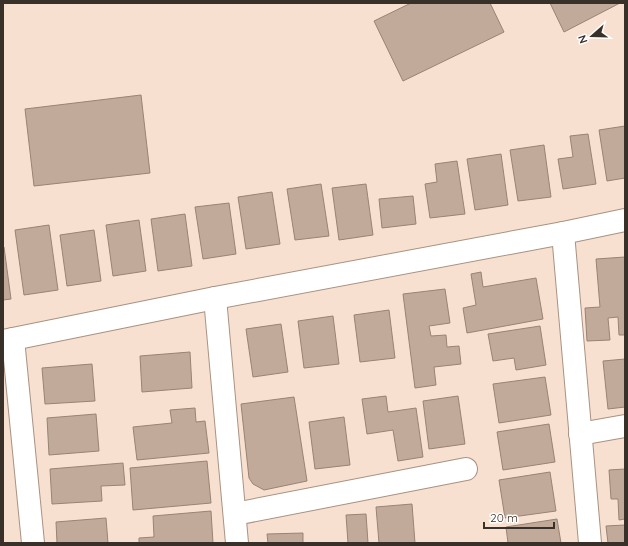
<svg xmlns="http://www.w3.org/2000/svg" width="628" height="546" font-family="Quicksand,sans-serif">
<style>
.building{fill:#c1aa9a;stroke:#988374}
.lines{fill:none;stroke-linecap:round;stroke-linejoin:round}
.minor-casing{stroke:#a89283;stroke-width:24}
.minor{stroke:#fff;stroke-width:22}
</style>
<rect width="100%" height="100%" fill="#f8e0d0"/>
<!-- building -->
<g class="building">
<path d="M 411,3 L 490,3 L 504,32 L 403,81 L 374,21 Z"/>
<path d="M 550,3 L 620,3 L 564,32 Z"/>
<path d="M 141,95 L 150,173 L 34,186 L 25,109 Z"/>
<path d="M 625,126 L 625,178 L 607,181 L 599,130 Z"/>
<path d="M 588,134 L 596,184 L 563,189 L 558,159 L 573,157 L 570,136 Z"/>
<path d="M 544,145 L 551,197 L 518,201 L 510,150 Z"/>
<path d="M 501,154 L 508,205 L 475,210 L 467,159 Z"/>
<path d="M 457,161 L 465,214 L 430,218 L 425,184 L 437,182 L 435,164 Z"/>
<path d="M 321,184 L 329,236 L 295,240 L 287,189 Z"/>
<path d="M 366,184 L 373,235 L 339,240 L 332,188 Z"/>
<path d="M 272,192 L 280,244 L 246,249 L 238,197 Z"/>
<path d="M 413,196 L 416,224 L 382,228 L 379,199 Z"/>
<path d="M 229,203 L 236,254 L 203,259 L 195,207 Z"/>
<path d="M 185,214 L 192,266 L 158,271 L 151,219 Z"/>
<path d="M 139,220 L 146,271 L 113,276 L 106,225 Z"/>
<path d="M 49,225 L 58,290 L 24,295 L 15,230 Z"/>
<path d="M 94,230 L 101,281 L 67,286 L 60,235 Z"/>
<path d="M 3,247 L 4,247 L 11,299 L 3,300 Z"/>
<path d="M 625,257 L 625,335 L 619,335 L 618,317 L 608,318 L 610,340 L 587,341 L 585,308 L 600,307 L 596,259 Z"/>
<path d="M 481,272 L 483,287 L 536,278 L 543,319 L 467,333 L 463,308 L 476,305 L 471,274 Z"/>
<path d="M 445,289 L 450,323 L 429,326 L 431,336 L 446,335 L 447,347 L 459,346 L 461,364 L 434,367 L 436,385 L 415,388 L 403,294 Z"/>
<path d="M 389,310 L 395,358 L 360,362 L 354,315 Z"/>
<path d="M 333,316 L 339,364 L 304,368 L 298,321 Z"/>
<path d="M 281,324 L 288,372 L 253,377 L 246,329 Z"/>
<path d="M 540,326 L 546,365 L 516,370 L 514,358 L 493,361 L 488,334 Z"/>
<path d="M 190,352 L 192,388 L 142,392 L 140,356 Z"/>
<path d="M 625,359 L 625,407 L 608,409 L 603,361 Z"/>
<path d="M 92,364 L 95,401 L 45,404 L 42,368 Z"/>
<path d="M 545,377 L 551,415 L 499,423 L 493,384 Z"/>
<path d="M 386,396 L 388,412 L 416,408 L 423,457 L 398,461 L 393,430 L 367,434 L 362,399 Z"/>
<path d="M 458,396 L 465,444 L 429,449 L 423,401 Z"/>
<path d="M 294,397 L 307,481 L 264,490 L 253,484 L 249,478 L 241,404 Z"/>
<path d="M 195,408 L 196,422 L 205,421 L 209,453 L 137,460 L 133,427 L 172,423 L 170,410 Z"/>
<path d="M 96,414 L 99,451 L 49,455 L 47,418 Z"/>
<path d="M 344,417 L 350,465 L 315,469 L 309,422 Z"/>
<path d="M 549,424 L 555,462 L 503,470 L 497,432 Z"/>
<path d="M 207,461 L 211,503 L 133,510 L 130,468 Z"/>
<path d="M 123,463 L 125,485 L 101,486 L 102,501 L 52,504 L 50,469 Z"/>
<path d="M 625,469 L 625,519 L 619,520 L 618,499 L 611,499 L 609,470 Z"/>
<path d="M 550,472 L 556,511 L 505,518 L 499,480 Z"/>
<path d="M 412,504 L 415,543 L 379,543 L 376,507 Z"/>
<path d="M 211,511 L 213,543 L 139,543 L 139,538 L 154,537 L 153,516 Z"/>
<path d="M 366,514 L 368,543 L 348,543 L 346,515 Z"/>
<path d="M 106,518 L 108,543 L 57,543 L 56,522 Z"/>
<path d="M 557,519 L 561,543 L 508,543 L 506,527 Z"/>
<path d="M 625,525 L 625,543 L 608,543 L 606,526 Z"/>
<path d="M 303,533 L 303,543 L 268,543 L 267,534 Z"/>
</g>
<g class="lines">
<!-- minor casing -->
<g class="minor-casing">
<g id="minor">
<path d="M 563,233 L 590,543"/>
<path d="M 215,298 L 237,543"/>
<path d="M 13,339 L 33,543"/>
<path d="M 3,341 L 215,298 L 563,233 L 625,220"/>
<path d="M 580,434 L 625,426"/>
<path d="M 235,514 L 466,469"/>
</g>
</g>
<!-- minor -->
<use href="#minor" class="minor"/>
</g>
<!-- border -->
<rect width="628" height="546" fill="none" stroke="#39302a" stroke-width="8"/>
<!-- north arrow -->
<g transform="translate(592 36) rotate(250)" stroke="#ffffff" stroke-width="3" paint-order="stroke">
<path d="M0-3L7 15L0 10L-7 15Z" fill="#39302a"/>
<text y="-6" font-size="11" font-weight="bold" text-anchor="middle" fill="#39302a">N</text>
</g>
<!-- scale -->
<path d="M484 522v6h70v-6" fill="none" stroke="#39302a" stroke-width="2"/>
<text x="490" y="522" font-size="12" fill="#39302a" stroke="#ffffff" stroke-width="3" paint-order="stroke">20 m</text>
</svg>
